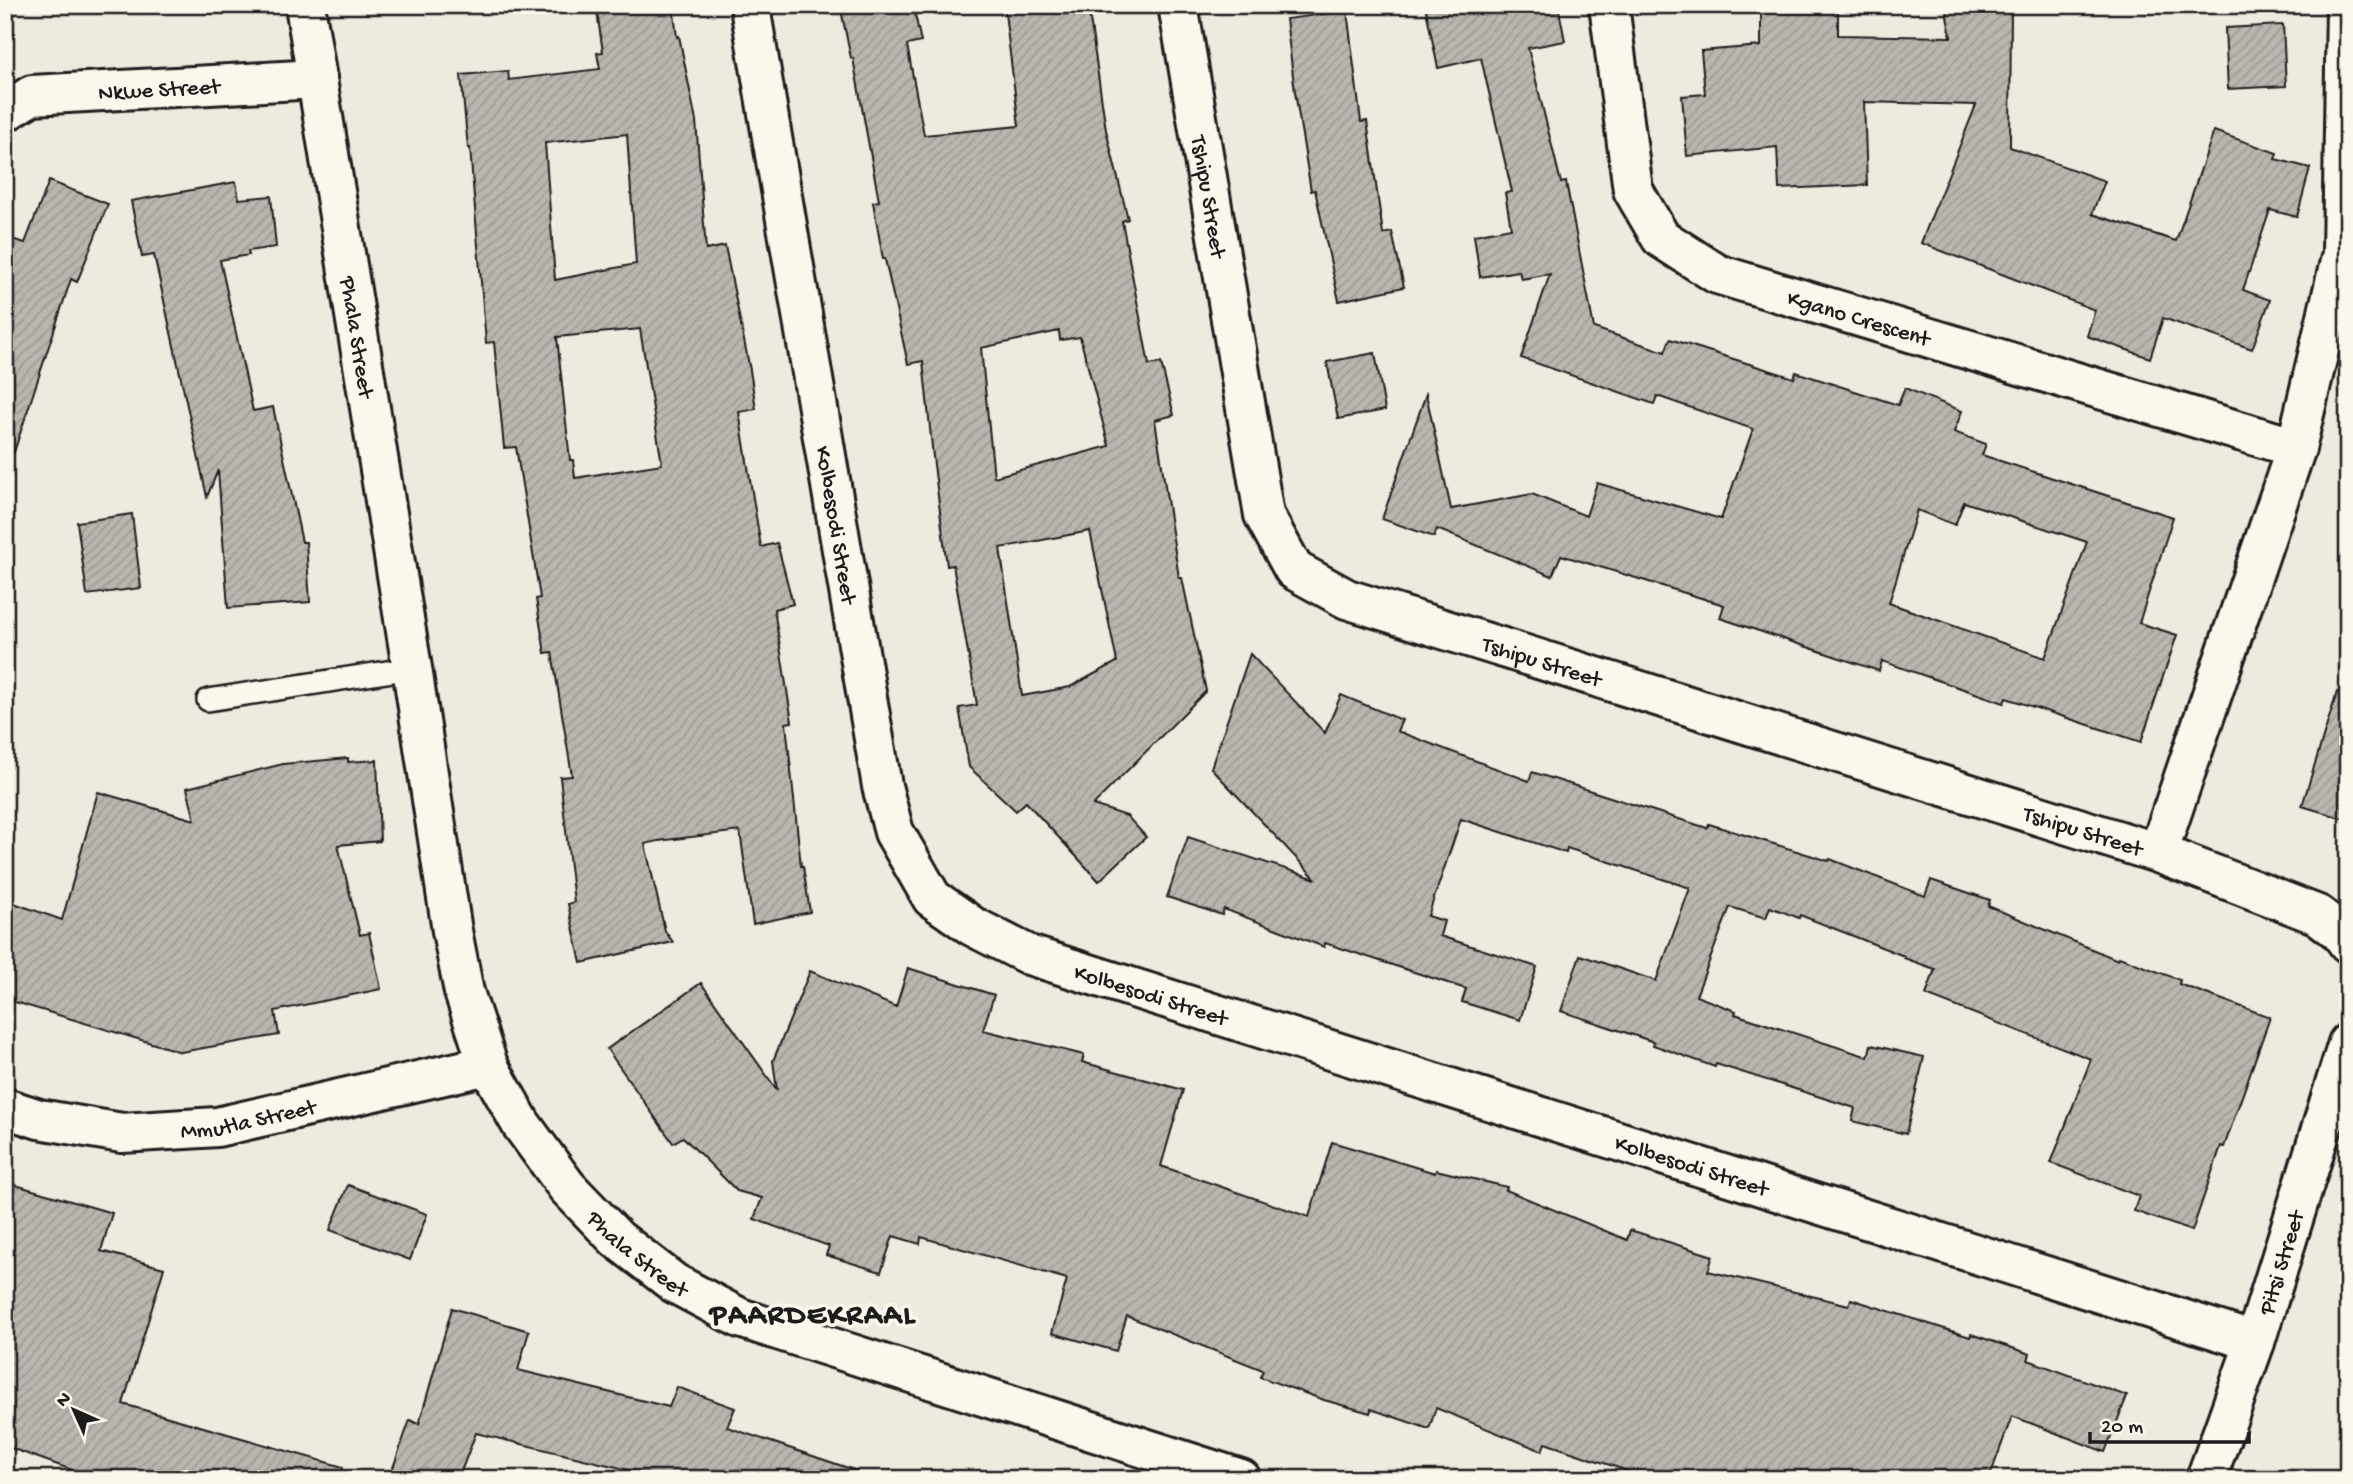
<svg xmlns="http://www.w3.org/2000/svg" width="2353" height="1484" font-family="'Gochi Hand',sans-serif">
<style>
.building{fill:url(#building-hatch);stroke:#1c1c1c;stroke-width:2;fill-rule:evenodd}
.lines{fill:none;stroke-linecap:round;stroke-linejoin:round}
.service-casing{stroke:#1c1c1c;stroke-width:26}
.minor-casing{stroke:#1c1c1c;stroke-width:44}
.service{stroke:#fbf7ec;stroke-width:21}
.minor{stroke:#fbf7ec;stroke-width:38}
.labels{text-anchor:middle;stroke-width:7;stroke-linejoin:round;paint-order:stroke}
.street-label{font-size:23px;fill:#1c1c1c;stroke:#fbf7ec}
.district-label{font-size:30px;font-weight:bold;letter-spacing:2px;fill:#1c1c1c;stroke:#fbf7ec}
</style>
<defs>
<pattern id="building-hatch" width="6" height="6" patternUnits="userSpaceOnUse" patternTransform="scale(1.75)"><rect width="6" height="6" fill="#b9b6af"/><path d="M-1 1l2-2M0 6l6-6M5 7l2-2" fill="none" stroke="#9e9c96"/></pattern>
</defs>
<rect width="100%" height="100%" fill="#eeeadf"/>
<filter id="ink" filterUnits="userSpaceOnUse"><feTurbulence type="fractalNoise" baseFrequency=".0143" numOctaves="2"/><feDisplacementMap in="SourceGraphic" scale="14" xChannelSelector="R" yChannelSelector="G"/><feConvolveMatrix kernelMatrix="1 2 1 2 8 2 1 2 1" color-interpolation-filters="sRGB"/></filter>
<g filter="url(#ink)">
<!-- building -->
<g class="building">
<path d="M 596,5 L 673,5 L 677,37 L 679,36 L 696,121 L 706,250 L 725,246 L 750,370 L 756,409 L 739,412 L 761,547 L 777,543 L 793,604 L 774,609 L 792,722 L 786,723 L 801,866 L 803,866 L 810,912 L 753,924 L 740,831 L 658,841 L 645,844 L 665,931 L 673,942 L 581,963 L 568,904 L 574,902 L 560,777 L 572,776 L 552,652 L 545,653 L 536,599 L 540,598 L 516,447 L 504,448 L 494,342 L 486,343 L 470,148 L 468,148 L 461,75 L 508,71 L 509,80 L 600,69 L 597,53 L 603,52 ZM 627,134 L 636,264 L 555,280 L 545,143 ZM 640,329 L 662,464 L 575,478 L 573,460 L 570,460 L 557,337 Z"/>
<path d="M 840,5 L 913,5 L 921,42 L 907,45 L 924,135 L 1019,126 L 1004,5 L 1088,5 L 1106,130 L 1128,219 L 1122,221 L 1149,365 L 1161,363 L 1174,415 L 1155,420 L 1179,578 L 1182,578 L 1206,691 L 1093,805 L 1127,816 L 1146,837 L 1099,881 L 1026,802 L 1016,811 L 969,767 L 959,708 L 977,705 L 953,565 L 947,566 L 933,457 L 923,361 L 908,364 L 885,259 L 883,259 L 873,202 L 879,201 L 853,58 L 851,58 ZM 1059,331 L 1060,340 L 1080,337 L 1109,446 L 994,477 L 981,348 ZM 1090,531 L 1117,662 L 1070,687 L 1022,696 L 1000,548 Z"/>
<path d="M 1425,5 L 1558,5 L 1565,41 L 1528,48 L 1561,183 L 1566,182 L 1594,328 L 1665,352 L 1670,339 L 1794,378 L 1796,372 L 1898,405 L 1905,388 L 1962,411 L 1954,432 L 1986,444 L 1982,455 L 2173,517 L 2139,623 L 2177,635 L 2141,742 L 2006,698 L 2004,703 L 1882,661 L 1879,671 L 1720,618 L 1724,605 L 1561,555 L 1552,576 L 1437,529 L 1434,537 L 1382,519 L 1426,394 L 1451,509 L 1532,494 L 1586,516 L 1597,483 L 1721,519 L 1753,429 L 1657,396 L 1654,404 L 1521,358 L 1550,274 L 1521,279 L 1519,271 L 1480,277 L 1474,235 L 1511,228 L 1505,193 L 1512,192 L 1481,58 L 1438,68 ZM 1964,502 L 2087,542 L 2045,658 L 1889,603 L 1917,510 L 1955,525 Z"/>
<path d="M 1761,5 L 1838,5 L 1838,35 L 1951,37 L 1945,5 L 2011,5 L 2010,147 L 2105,181 L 2092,214 L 2176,241 L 2214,131 L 2277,153 L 2275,159 L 2310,168 L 2297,217 L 2270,210 L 2243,290 L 2270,300 L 2252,349 L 2163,318 L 2150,358 L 2087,336 L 2095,310 L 1921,243 L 1976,105 L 1864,102 L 1867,185 L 1779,189 L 1777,147 L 1687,156 L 1682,96 L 1705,94 L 1701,51 L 1761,46 Z"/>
<path d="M 1347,11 L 1361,122 L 1367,121 L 1383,234 L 1392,232 L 1404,287 L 1339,301 L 1315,190 L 1311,191 L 1295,92 L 1286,19 Z"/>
<path d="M 2283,25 L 2286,86 L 2228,89 L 2225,28 Z"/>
<path d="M 49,181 L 108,204 L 77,282 L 71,279 L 14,452 L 5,451 L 5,237 L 25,243 Z"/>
<path d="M 236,182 L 239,199 L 271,196 L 276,247 L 248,251 L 249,255 L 220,260 L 253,411 L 273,407 L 302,542 L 306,542 L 310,602 L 228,608 L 218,470 L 207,497 L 154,255 L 142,257 L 131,201 Z"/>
<path d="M 1375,353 L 1385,410 L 1338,419 L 1327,362 Z"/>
<path d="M 132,514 L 141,588 L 87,595 L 77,522 Z"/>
<path d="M 1250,654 L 1325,733 L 1341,695 L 1402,720 L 1397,731 L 1529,781 L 1532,772 L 1707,828 L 1709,824 L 1829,861 L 1830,859 L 1925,896 L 1931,880 L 1990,900 L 1988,906 L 2118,960 L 2119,957 L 2180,980 L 2179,984 L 2270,1017 L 2224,1147 L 2221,1146 L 2192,1231 L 2134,1211 L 2139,1196 L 2051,1163 L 2091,1059 L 1926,995 L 1935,969 L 1904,958 L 1904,956 L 1800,915 L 1799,918 L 1770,907 L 1766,918 L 1730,907 L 1696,996 L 1736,1011 L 1735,1014 L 1868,1057 L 1871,1045 L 1924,1057 L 1906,1134 L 1852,1121 L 1855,1108 L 1716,1064 L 1715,1067 L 1653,1045 L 1654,1042 L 1561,1011 L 1580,955 L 1656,981 L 1690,888 L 1567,848 L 1566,853 L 1461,819 L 1428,916 L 1444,921 L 1440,936 L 1537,967 L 1520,1020 L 1462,1002 L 1466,989 L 1325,943 L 1324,947 L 1224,909 L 1222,915 L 1167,897 L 1188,837 L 1316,879 L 1211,768 Z"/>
<path d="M 2337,692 L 2348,694 L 2348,820 L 2302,806 Z"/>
<path d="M 348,758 L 348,762 L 377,760 L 380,841 L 338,845 L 360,935 L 369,933 L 381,989 L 275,1011 L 279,1035 L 181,1052 L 5,999 L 5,900 L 62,920 L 98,792 L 195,820 L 187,788 L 283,764 Z"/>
<path d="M 908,968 L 994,995 L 983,1030 L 1084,1055 L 1082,1062 L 1183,1090 L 1161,1166 L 1309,1217 L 1332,1142 L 1435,1173 L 1436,1170 L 1507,1187 L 1506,1190 L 1627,1240 L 1630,1230 L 1713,1256 L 1708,1271 L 1849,1305 L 1851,1299 L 1970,1337 L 1971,1334 L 2030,1354 L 2028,1360 L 2127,1396 L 2105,1452 L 2012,1416 L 1989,1479 L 1651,1479 L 1545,1443 L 1542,1451 L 1436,1408 L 1429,1429 L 1371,1409 L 1370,1413 L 1324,1400 L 1260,1377 L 1263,1370 L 1127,1316 L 1116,1351 L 1052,1333 L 1067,1279 L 921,1237 L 920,1244 L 893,1236 L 881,1272 L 826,1255 L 829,1246 L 754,1219 L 762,1198 L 737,1191 L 683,1137 L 673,1143 L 607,1049 L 701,983 L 777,1090 L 773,1061 L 810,971 L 896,1007 Z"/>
<path d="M 5,1182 L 112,1213 L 101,1251 L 164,1268 L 123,1404 L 343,1467 L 341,1479 L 97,1479 L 5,1446 Z"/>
<path d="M 348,1185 L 427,1214 L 410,1260 L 330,1230 Z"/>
<path d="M 452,1308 L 529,1331 L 518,1370 L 669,1407 L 677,1387 L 735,1408 L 727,1427 L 857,1471 L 856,1479 L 666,1479 L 476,1433 L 458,1479 L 389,1479 L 410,1420 L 419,1424 Z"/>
</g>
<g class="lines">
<!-- service casing -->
<g class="service-casing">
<path id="service" d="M 208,700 L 412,668"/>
</g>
<!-- minor casing -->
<g class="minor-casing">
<g id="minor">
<path id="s1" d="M 305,5 L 412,668 L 452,931 L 464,992 L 488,1065 L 521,1124 L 567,1187 L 617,1239 L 674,1283 L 740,1318 L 1241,1479"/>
<path id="s2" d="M 753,5 L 751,13 L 882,786 L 894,832 L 932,898 L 972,926 L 1029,955 L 2255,1342"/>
<path id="s3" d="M 1178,5 L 1264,515 L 1294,570 L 1347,599 L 2158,853 L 2318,915 L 2340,932 L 2348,943"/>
<path id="s4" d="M 1609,5 L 1633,190 L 1661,238 L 1717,274 L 2296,448"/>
<path id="s5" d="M 5,112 L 32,95 L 317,79"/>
<path d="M 2158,853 L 2296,448 L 2342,253 L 2346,5"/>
<path id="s6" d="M 5,1108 L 39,1119 L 122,1133 L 217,1127 L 488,1065"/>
<path id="s7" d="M 2206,1479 L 2255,1342 L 2348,1043"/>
</g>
</g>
<!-- service -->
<use href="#service" class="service"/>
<!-- minor -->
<use href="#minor" class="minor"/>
</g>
</g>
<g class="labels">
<!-- street labels -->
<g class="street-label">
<text dy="8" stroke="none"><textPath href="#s5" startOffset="159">Nkwe Street</textPath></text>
<text dy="8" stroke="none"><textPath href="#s3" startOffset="194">Tshipu Street</textPath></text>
<text dy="8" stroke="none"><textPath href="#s4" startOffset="457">Kgano Crescent</textPath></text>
<text dy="8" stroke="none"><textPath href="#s1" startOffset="336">Phala Street</textPath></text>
<text dy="8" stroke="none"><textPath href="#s2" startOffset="527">Kolbesodi Street</textPath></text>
<text dy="8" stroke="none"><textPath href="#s3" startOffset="845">Tshipu Street</textPath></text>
<text dy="8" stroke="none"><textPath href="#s3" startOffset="1412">Tshipu Street</textPath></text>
<text dy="8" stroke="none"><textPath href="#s2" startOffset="1157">Kolbesodi Street</textPath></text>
<text dy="8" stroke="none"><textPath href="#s6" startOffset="247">Mmutla Street</textPath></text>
<text dy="8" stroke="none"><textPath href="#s2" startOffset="1724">Kolbesodi Street</textPath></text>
<text dy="8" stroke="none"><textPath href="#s1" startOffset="1320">Phala Street</textPath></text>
<text dy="8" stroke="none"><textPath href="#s7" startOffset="229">Pitsi Street</textPath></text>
</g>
<!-- district labels -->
<g class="district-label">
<text x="813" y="1323">PAARDEKRAAL</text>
</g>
</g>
<!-- margin -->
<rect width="2353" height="1484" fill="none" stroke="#fbf7ec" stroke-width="28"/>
<rect x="14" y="14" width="2325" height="1456" fill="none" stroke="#1c1c1c" stroke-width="2.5" filter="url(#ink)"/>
<!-- north arrow -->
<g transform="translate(74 1410) rotate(315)" stroke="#fbf7ec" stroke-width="5" paint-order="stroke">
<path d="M0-5L12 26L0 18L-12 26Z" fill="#1c1c1c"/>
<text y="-10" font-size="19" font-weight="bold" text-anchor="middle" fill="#1c1c1c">N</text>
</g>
<!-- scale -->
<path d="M2090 1432v10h159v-10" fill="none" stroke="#1c1c1c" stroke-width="3.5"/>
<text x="2101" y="1432" font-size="21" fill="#1c1c1c" stroke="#fbf7ec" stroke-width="5" paint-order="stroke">20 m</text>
</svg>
